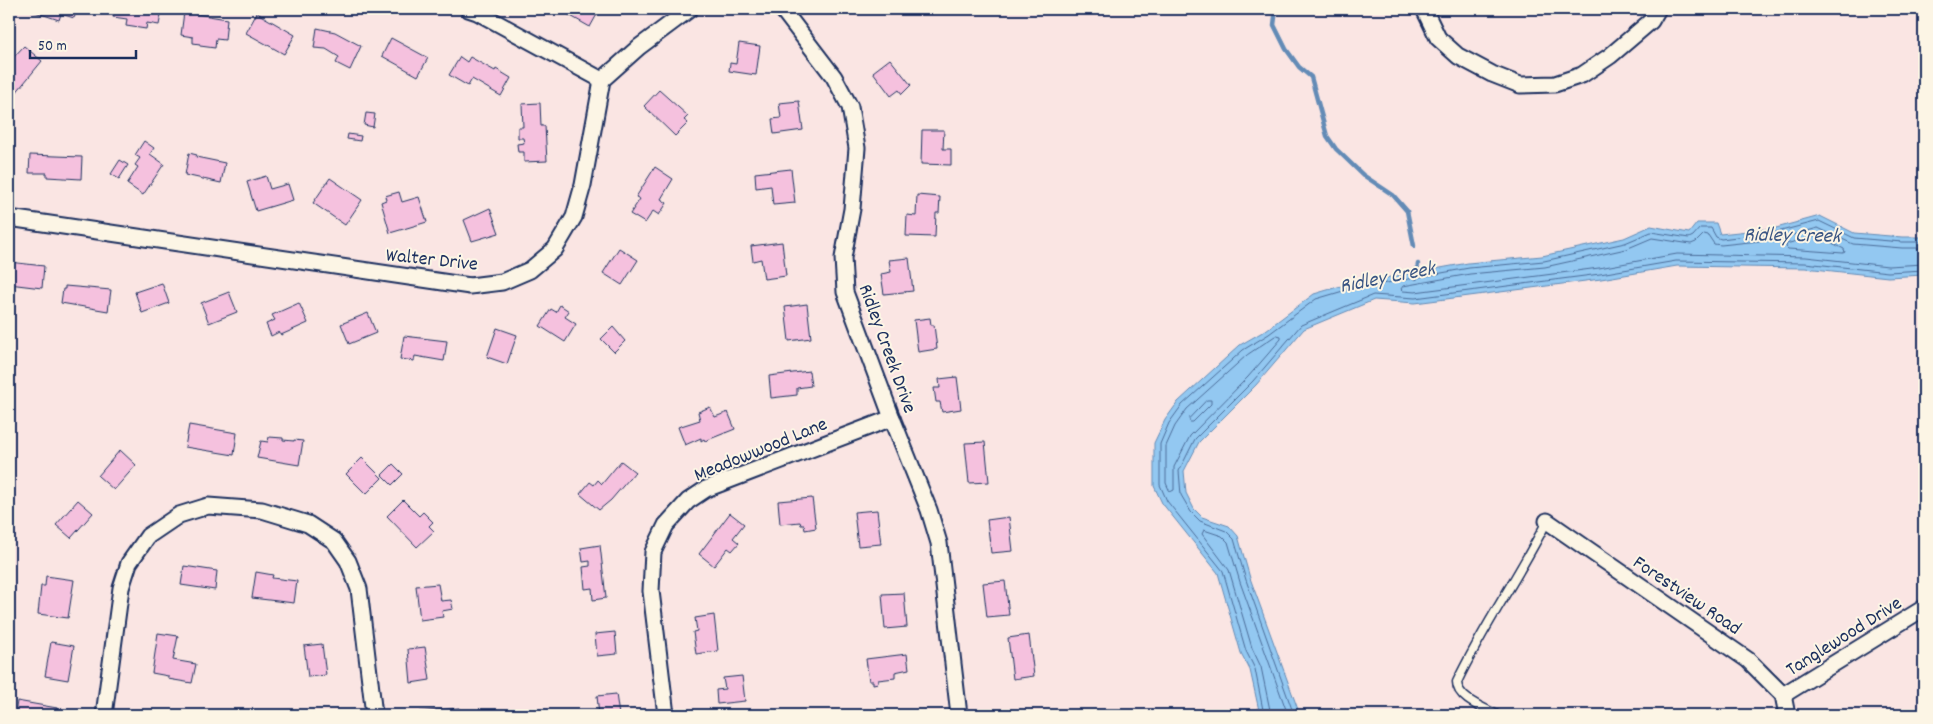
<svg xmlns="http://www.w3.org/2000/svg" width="1933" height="724" font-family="Dekko,sans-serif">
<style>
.water{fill:#93c8f1;stroke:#638bb6}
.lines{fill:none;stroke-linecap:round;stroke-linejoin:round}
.shore{stroke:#4b6c99;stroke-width:1}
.stream{stroke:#638bb6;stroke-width:4.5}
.building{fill:#f5c1de;stroke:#1b2f5e}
.service-casing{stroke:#1b2f5e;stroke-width:11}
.minor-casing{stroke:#1b2f5e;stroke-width:19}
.service{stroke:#fcf5e5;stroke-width:8}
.minor{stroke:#fcf5e5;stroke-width:15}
.labels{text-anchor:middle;stroke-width:4;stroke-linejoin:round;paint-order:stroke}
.street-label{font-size:20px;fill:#1b2f5e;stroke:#fcf5e5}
.water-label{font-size:21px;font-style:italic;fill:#395583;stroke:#fcf5e5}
</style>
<rect width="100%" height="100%" fill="#fae5e3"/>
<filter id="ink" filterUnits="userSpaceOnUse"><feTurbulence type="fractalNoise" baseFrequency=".02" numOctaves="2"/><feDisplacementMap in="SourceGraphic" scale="10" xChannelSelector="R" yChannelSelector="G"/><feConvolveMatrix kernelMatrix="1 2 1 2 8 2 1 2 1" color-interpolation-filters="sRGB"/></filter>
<g filter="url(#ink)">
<!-- water -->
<path class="water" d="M 1820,216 L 1854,233 L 1902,237 L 1924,237 L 1924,275 L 1888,277 L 1805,268 L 1677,266 L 1601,279 L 1415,303 L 1374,300 L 1304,329 L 1256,385 L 1199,442 L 1184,471 L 1186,493 L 1194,509 L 1202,517 L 1229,526 L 1238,536 L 1250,578 L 1300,715 L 1260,715 L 1250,670 L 1241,653 L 1218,573 L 1162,503 L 1154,486 L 1154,443 L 1165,420 L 1178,402 L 1240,345 L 1266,330 L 1314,294 L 1341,286 L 1468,263 L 1542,256 L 1624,238 L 1651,226 L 1689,233 L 1697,223 L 1716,223 L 1720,234 L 1776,228 Z"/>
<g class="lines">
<!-- shore -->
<g class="shore">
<path d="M 1818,236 L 1844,249 L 1845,252 L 1843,253 L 1788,249 L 1786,247 L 1787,244 Z"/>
<path d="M 1924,248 L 1902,248 L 1853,244 L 1818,228 L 1778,239 L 1721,245 L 1714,244 L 1708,235 L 1704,234 L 1696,242 L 1691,244 L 1652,238 L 1626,249 L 1545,267 L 1470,274 L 1403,286 L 1401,289 L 1403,291 L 1415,292 L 1599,268 L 1677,254 L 1806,257 L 1888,266 L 1924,264"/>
<path d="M 1277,335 L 1281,336 L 1281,339 L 1248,377 L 1190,436 L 1174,467 L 1174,490 L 1170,492 L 1166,483 L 1166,446 L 1175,426 L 1187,409 L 1247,355 Z"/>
<path d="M 1207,400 L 1211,400 L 1211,404 L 1193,422 L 1190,422 L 1189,419 Z"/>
<path d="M 1264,715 L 1255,669 L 1246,651 L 1223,571 L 1167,501 L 1160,485 L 1160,444 L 1169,423 L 1182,405 L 1243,350 L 1269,334 L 1316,299 L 1343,291 L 1469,268 L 1544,261 L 1625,243 L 1651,232 L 1689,238 L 1693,236 L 1700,228 L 1711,228 L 1716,237 L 1721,239 L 1777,232 L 1819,221 L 1854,238 L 1902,242 L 1924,242"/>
<path d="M 1271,715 L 1261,667 L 1252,648 L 1229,570 L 1202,534 L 1204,530 L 1222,536 L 1228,542 L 1240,582 L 1288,715"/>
<path d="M 1294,715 L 1246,580 L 1234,539 L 1226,531 L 1200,521 L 1191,512 L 1181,495 L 1179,471 L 1195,439 L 1253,381 L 1301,325 L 1373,295 L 1415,298 L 1600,274 L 1676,261 L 1805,263 L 1888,272 L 1924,270"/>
</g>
<!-- stream -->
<g class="stream">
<path d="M 1276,9 L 1274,25 L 1286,49 L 1299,67 L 1311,77 L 1327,136 L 1336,149 L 1363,175 L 1393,195 L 1407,211 L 1414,246"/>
<path d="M 1416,278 L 1418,264"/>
</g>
</g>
<!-- building -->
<g class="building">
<path d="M 26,9 L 78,9 L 74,18 L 61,14 L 59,20 Z"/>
<path d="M 114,9 L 162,9 L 159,25 L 147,23 L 146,29 L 126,26 L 127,19 L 113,17 Z"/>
<path d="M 561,9 L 600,9 L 590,27 L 560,10 Z"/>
<path d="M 184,12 L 227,19 L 225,40 L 216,39 L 215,48 L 200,46 L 200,44 L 193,43 L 193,37 L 181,35 Z"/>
<path d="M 257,13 L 295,35 L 284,54 L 246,33 Z"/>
<path d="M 317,28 L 335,32 L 361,46 L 350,70 L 336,63 L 339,57 L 326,49 L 314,48 Z"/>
<path d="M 391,38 L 428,58 L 418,76 L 382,56 Z"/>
<path d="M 739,43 L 760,46 L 756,75 L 729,71 L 730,63 L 736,64 Z"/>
<path d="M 24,46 L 42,61 L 10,100 L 9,62 Z"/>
<path d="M 460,57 L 467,62 L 470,57 L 495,71 L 496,69 L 511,78 L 501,96 L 472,79 L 468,86 L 449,75 Z"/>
<path d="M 890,59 L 911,85 L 902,94 L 899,90 L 891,96 L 873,72 Z"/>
<path d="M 659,90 L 688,116 L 684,120 L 688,123 L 675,136 L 644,106 Z"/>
<path d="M 799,101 L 803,130 L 774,134 L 772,119 L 781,118 L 779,103 Z"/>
<path d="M 540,103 L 541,126 L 545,126 L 547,161 L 524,162 L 524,152 L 518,152 L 517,144 L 524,143 L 523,138 L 518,138 L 518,127 L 523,127 L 522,104 Z"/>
<path d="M 366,113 L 375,114 L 373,127 L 364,125 Z"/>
<path d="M 922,130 L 944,130 L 943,149 L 951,149 L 951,165 L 921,164 Z"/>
<path d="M 348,134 L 361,136 L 360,141 L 347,139 Z"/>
<path d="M 144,141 L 154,148 L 150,154 L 164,164 L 143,195 L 127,184 L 138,167 L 135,165 L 140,158 L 135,155 Z"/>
<path d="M 189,153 L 197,155 L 196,157 L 225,163 L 221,183 L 185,175 Z"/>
<path d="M 30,155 L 82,157 L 81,179 L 47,177 L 47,173 L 29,173 Z"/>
<path d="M 120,160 L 128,165 L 119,179 L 111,174 Z"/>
<path d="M 655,167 L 673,179 L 661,199 L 667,203 L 659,215 L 653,211 L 645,223 L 630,214 L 640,199 L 636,197 Z"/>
<path d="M 791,169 L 795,203 L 773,205 L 771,186 L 756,188 L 755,173 Z"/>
<path d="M 266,176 L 270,189 L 288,184 L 293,200 L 256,211 L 247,182 Z"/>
<path d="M 330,178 L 362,200 L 345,225 L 313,203 Z"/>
<path d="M 399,192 L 402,202 L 419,197 L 427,222 L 390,233 L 381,202 L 386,200 L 385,196 Z"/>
<path d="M 917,195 L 940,197 L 939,213 L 936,213 L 935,237 L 906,236 L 907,215 L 916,216 Z"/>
<path d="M 490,208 L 499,233 L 472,241 L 464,220 Z"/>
<path d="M 782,242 L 786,276 L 764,279 L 761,259 L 753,261 L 751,246 Z"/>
<path d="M 619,248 L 638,260 L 622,285 L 603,273 Z"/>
<path d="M 909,258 L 913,291 L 884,294 L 881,274 L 891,272 L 889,260 Z"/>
<path d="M 9,262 L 44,266 L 42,288 L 9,284 Z"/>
<path d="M 162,283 L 169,303 L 142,313 L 135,292 Z"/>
<path d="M 65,286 L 111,290 L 108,311 L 61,303 L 63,289 L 65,289 Z"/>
<path d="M 229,292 L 237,312 L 209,323 L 201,303 Z"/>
<path d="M 299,303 L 308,323 L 281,335 L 279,332 L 271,336 L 266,324 L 275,320 L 272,315 Z"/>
<path d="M 807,304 L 811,338 L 789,341 L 785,307 Z"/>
<path d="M 560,305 L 569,311 L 565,317 L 576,324 L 565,342 L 540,326 L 551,309 L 556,312 Z"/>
<path d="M 368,313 L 376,333 L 349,344 L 341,324 Z"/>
<path d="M 930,318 L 931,325 L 934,325 L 937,349 L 918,352 L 914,320 Z"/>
<path d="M 613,327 L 625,341 L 614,352 L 601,339 Z"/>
<path d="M 497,328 L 517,335 L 507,364 L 487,357 Z"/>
<path d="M 404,336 L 447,341 L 444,361 L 415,356 L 414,361 L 400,359 Z"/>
<path d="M 809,371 L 811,386 L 797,388 L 797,395 L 771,398 L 769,376 Z"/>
<path d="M 957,377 L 961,409 L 942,412 L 940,402 L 936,402 L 934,388 L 940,388 L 939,379 Z"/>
<path d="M 710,407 L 715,417 L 728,412 L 735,429 L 705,441 L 704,439 L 701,441 L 701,438 L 685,445 L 678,427 L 700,420 L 698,412 Z"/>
<path d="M 189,425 L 237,433 L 234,455 L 185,447 Z"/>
<path d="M 269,437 L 283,438 L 283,440 L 294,441 L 294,440 L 303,441 L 299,465 L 257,458 L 261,441 L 268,442 Z"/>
<path d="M 985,442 L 989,482 L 969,483 L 965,443 Z"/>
<path d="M 120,450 L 136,465 L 114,490 L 98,476 Z"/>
<path d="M 362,458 L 382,478 L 366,494 L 346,474 Z"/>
<path d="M 621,461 L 635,472 L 611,500 L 599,510 L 580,494 L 590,482 L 594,485 L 598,480 L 602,484 Z"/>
<path d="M 393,464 L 403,474 L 392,485 L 382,475 Z"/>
<path d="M 812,498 L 816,528 L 805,530 L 804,525 L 801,525 L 800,522 L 780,524 L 778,501 Z"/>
<path d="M 78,500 L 93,513 L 71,538 L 56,525 Z"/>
<path d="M 403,500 L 419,516 L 423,512 L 433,522 L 429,526 L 434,531 L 417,547 L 387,516 Z"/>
<path d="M 877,510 L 881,544 L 858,546 L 854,512 Z"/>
<path d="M 730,513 L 744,524 L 733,538 L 739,543 L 732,551 L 728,548 L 714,566 L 699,554 Z"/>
<path d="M 1009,517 L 1013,551 L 991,553 L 987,520 Z"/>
<path d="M 600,545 L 606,598 L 593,600 L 592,588 L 585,589 L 583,567 L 590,566 L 590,561 L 583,562 L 581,548 Z"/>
<path d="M 184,566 L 217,571 L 215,590 L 181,585 Z"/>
<path d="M 256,572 L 273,575 L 272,578 L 297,581 L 294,603 L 252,598 Z"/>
<path d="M 46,576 L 74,580 L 68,618 L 38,614 L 41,586 L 45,586 Z"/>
<path d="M 1005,581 L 1009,615 L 987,617 L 983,583 Z"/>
<path d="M 438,584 L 441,601 L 451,600 L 453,609 L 442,611 L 443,617 L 420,620 L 416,586 Z"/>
<path d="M 904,593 L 907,627 L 885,629 L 882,594 Z"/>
<path d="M 714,615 L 718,651 L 696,654 L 693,632 L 697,631 L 695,618 Z"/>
<path d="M 615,632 L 617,654 L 597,656 L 595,634 Z"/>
<path d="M 158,633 L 178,636 L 173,660 L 196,664 L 192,683 L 168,679 L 168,676 L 152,673 Z"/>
<path d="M 1029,635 L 1034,676 L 1013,679 L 1008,638 Z"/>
<path d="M 51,642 L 74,646 L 68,680 L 45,676 Z"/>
<path d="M 322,644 L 326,675 L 308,677 L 304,646 Z"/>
<path d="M 425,647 L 430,680 L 411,683 L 408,649 Z"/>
<path d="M 907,654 L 909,669 L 895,672 L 895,678 L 878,680 L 878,683 L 873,684 L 873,681 L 869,681 L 866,659 Z"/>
<path d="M 742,676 L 745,701 L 717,704 L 716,690 L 725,689 L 723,678 Z"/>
<path d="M 616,694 L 619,715 L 599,715 L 597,696 Z"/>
<path d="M 17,701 L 57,708 L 56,715 L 15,715 Z"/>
<path d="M 459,708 L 460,715 L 420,715 L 420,712 Z"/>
</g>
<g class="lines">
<!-- service casing -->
<g class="service-casing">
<path id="service" d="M 1497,715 C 1484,708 1457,699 1457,682 C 1483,627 1519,576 1547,521"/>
</g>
<!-- minor casing -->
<g class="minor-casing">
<g id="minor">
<path d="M 468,9 L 477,12 L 602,80"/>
<path d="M 782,9 L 834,77 L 850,107 L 857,148 L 852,209 L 843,258 L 845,292 L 892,418 L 929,510 L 939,543 L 959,715"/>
<path d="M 1424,9 L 1438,38 L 1458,56 L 1492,74 L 1520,85 L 1555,84 L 1582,75 L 1610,56 L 1651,21 L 1658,9"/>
<path d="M 9,218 L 470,286 L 502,282 L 530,270 L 555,249 L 574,217 L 583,185 L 602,80 L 639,47 L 690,9"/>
<path d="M 1547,521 L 1748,660 L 1783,695 L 1787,715"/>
<path d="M 1783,695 L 1924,608"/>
<path d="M 104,715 L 121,588 L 129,563 L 148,536 L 179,515 L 208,506 L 262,510 L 308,524 L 334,541 L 348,561 L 359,589 L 374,715"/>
<path d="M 666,715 L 651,591 L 653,552 L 666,525 L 688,501 L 706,489 L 892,418"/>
</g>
</g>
<!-- service -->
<use href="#service" class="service"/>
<!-- minor -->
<use href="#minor" class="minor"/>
</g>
</g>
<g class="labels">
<!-- street labels -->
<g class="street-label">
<text transform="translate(432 258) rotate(6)" y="7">Walter Drive</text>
<text transform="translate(889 348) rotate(70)" y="7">Ridley Creek Drive</text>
<text transform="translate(760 448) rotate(-22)" y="7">Meadowwood Lane</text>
<text transform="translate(1688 594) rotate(34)" y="7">Forestview Road</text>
<text transform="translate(1843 635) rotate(-32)" y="7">Tanglewood Drive</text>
</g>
<!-- water labels -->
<g class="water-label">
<text transform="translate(1792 234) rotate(1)" y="7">Ridley Creek</text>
<text transform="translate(1387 276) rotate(-11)" y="7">Ridley Creek</text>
</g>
</g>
<!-- margin -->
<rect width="1933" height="724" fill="none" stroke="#fcf5e5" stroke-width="30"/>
<rect x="15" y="15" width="1903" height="694" fill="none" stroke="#1b2f5e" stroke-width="2" filter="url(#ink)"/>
<!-- scale -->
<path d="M30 50v8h106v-8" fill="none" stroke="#1b2f5e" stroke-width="2.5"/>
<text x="38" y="50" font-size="15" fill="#1b2f5e" stroke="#fcf5e5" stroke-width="4" paint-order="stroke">50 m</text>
</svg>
